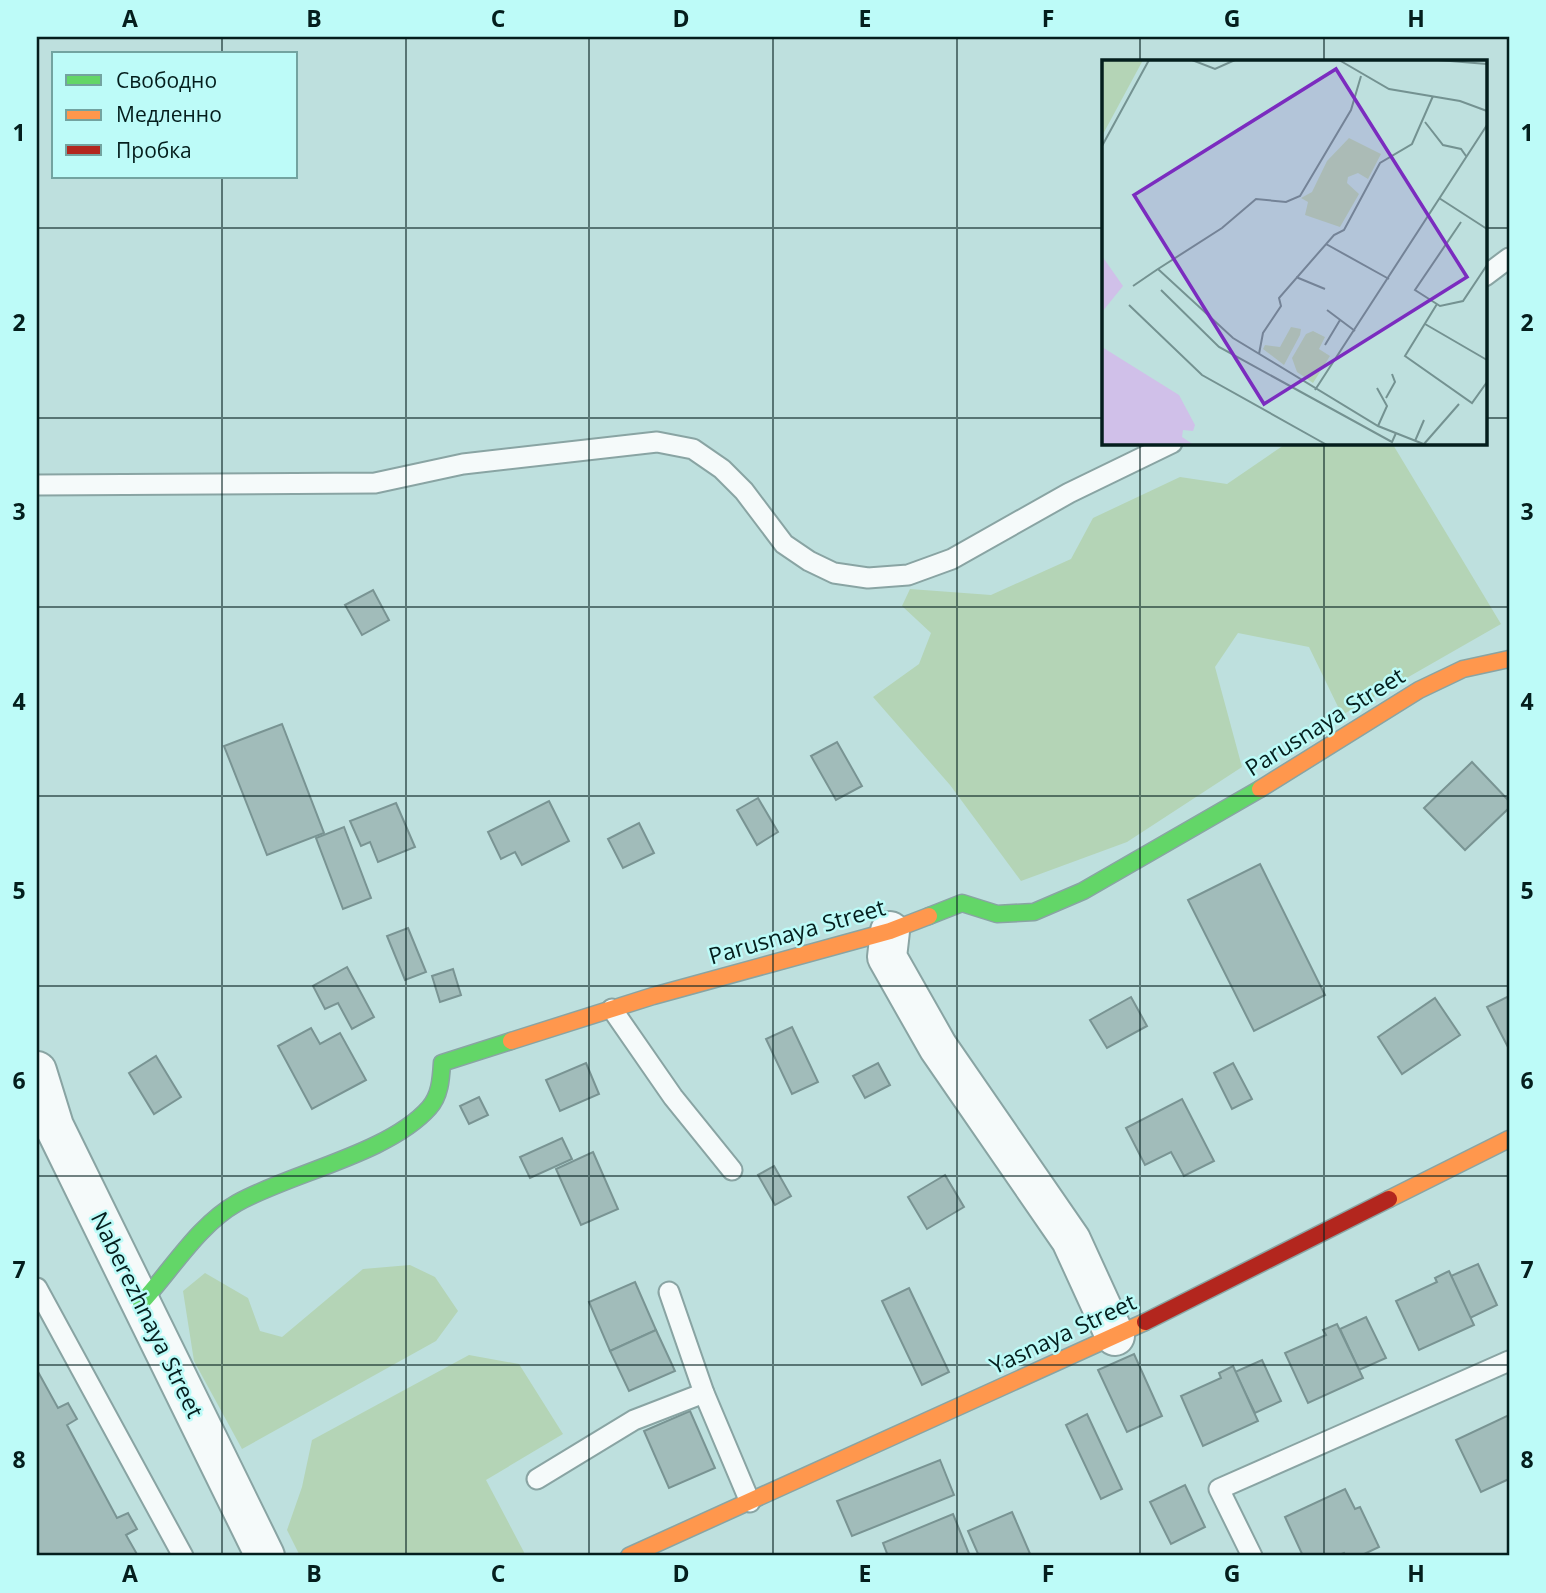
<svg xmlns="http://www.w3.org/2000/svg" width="1546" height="1593" font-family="'Open Sans',sans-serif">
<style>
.green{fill:#b4d4b6}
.building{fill:#a1bcba;stroke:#799493;stroke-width:2}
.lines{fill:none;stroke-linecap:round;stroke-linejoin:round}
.lane-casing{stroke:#89a4a3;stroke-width:23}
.street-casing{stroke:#89a4a3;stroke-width:42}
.fast-casing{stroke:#89a4a3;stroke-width:19}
.slow-casing{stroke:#89a4a3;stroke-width:19}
.jam-casing{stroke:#89a4a3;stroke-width:19}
.lane{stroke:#f5fafa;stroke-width:19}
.street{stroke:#f5fafa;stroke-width:38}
.fast{stroke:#63d668;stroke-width:16}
.slow{stroke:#ff974d;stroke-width:16}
.jam{stroke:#b3261e;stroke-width:16}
.grid{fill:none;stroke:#041e1d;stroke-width:2;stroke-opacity:0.55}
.labels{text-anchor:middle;stroke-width:5;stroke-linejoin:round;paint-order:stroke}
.street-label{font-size:23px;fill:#041e1d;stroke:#bdfbf8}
.inset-road{fill:none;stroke:#749291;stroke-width:2}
.view{fill:#7b2cbf;fill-opacity:0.15;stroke:#7b2cbf;stroke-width:3.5}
.inset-edge{fill:none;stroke:#041e1d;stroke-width:3.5}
.neatline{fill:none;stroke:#041e1d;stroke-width:2.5}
.grid-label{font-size:23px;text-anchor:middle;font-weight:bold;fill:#041e1d}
</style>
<rect width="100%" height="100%" fill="#bee0de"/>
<!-- green -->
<g class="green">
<path d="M 1287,443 L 1392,443 L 1501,624 L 1342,715 L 1309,647 L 1238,633 L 1215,667 L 1242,767 L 1127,842 L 1021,881 L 950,785 L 873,697 L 919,664 L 931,633 L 902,606 L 910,589 L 991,595 L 1071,559 L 1093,518 L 1180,477 L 1227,484 Z"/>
<path d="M 410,1265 L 435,1277 L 458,1311 L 436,1341 L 242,1449 L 194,1361 L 183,1291 L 205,1273 L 248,1298 L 260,1331 L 282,1337 L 363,1269 Z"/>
<path d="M 469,1355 L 519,1364 L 563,1434 L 486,1480 L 526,1556 L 300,1556 L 287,1530 L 302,1487 L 312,1440 Z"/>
</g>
<!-- building -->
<g class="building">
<path d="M 373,590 L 389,620 L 362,635 L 345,605 Z"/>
<path d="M 282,724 L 324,833 L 267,855 L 224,746 Z"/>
<path d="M 837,742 L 862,786 L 836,800 L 811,756 Z"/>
<path d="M 1472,762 L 1509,801 L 1509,808 L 1465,850 L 1424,808 Z"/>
<path d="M 758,798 L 778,832 L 757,845 L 737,810 Z"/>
<path d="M 549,801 L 569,841 L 522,865 L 515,852 L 501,859 L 488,832 Z"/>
<path d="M 396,803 L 415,847 L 378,862 L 370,842 L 361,846 L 350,821 Z"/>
<path d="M 639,823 L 654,853 L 623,868 L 608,839 Z"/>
<path d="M 344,827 L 371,898 L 343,909 L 316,838 Z"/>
<path d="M 1260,864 L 1325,995 L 1254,1031 L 1188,900 Z"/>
<path d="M 408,928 L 426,972 L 405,980 L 387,936 Z"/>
<path d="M 347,967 L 374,1017 L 352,1029 L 338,1003 L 325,1009 L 313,986 Z"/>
<path d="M 453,969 L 461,995 L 440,1002 L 432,976 Z"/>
<path d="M 1509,996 L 1509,1049 L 1487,1007 Z"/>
<path d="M 1131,997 L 1147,1026 L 1107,1048 L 1090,1020 Z"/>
<path d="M 1435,998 L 1460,1035 L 1402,1074 L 1378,1037 Z"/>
<path d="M 792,1027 L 818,1082 L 792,1094 L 766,1039 Z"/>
<path d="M 311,1028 L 320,1044 L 340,1033 L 366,1080 L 312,1109 L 278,1046 Z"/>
<path d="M 156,1056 L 181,1097 L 154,1114 L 129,1073 Z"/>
<path d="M 586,1063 L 599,1094 L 560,1111 L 546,1080 Z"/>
<path d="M 878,1063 L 890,1085 L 865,1098 L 853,1076 Z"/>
<path d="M 1233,1063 L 1252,1099 L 1232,1109 L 1214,1073 Z"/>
<path d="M 479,1097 L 488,1115 L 469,1124 L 460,1106 Z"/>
<path d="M 1182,1099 L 1214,1161 L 1184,1176 L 1171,1152 L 1145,1165 L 1126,1128 Z"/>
<path d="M 562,1138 L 572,1159 L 530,1178 L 520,1157 Z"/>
<path d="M 593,1152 L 618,1209 L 581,1225 L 556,1169 Z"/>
<path d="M 774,1166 L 791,1196 L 775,1205 L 758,1175 Z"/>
<path d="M 945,1175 L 964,1207 L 927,1229 L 908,1197 Z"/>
<path d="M 1478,1264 L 1497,1305 L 1470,1318 L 1451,1276 Z"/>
<path d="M 1449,1271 L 1474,1325 L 1419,1350 L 1396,1301 L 1437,1282 L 1435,1278 Z"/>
<path d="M 635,1282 L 656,1330 L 610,1351 L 589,1302 Z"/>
<path d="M 909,1288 L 949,1372 L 922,1385 L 882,1301 Z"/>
<path d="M 1366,1317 L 1386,1358 L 1359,1370 L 1340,1329 Z"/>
<path d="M 1337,1324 L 1363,1378 L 1308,1403 L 1285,1353 L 1326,1335 L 1323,1330 Z"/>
<path d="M 656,1330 L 675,1371 L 629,1391 L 610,1351 Z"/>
<path d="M 1134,1354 L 1162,1416 L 1127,1432 L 1098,1370 Z"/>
<path d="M 1262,1360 L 1281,1401 L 1255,1413 L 1235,1372 Z"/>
<path d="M 1233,1366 L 1258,1421 L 1203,1446 L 1181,1396 L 1221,1378 L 1219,1373 Z"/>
<path d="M 37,1370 L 58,1408 L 68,1403 L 77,1419 L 67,1425 L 117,1518 L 128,1513 L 137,1529 L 126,1535 L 138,1556 L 40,1556 L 37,1550 Z"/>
<path d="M 690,1411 L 715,1468 L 669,1488 L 644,1431 Z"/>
<path d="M 1087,1414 L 1122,1489 L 1101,1499 L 1066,1425 Z"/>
<path d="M 1509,1415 L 1509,1479 L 1481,1492 L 1456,1440 Z"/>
<path d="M 940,1460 L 954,1495 L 852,1536 L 837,1501 Z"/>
<path d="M 1185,1485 L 1205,1527 L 1171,1544 L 1150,1502 Z"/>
<path d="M 1345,1489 L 1355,1509 L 1360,1507 L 1379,1547 L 1360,1556 L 1346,1556 L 1344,1553 L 1336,1556 L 1303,1556 L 1285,1517 Z"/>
<path d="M 1012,1512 L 1031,1556 L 979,1556 L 968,1531 Z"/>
<path d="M 953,1514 L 970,1556 L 888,1556 L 883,1543 Z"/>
</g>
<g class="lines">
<!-- lane casing -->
<g class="lane-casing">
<g id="lane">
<path d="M 1485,276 L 1509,258"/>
<path d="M 37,485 L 375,483 L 463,464 L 657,442 L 693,449 L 722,469 L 744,491 L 784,544 L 809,561 L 834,573 L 868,578 L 908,575 L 952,559 L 1069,493 L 1172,443"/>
<path d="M 612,1009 L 673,1097 L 732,1170"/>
<path d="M 37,1288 L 183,1556"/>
<path d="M 669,1292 L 704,1393 L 750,1502"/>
<path d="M 537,1479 L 634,1420 L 704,1393"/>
<path d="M 1252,1556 L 1219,1489 L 1509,1361"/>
</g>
</g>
<!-- street casing -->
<g class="street-casing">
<g id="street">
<path d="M 890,931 L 887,957 L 938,1047 L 1071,1240 L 1115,1336"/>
<path d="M 37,1071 L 54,1126 L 265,1556"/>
</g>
</g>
<!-- fast casing -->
<g class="fast-casing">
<g id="fast">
<path d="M 929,916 L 962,903 L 997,914 L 1034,912 L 1083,891 L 1260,789"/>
<path d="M 141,1303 C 171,1271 198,1225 237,1203 C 290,1173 388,1154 429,1108 C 440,1096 441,1079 442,1063 L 511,1041"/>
</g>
</g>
<!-- slow casing -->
<g class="slow-casing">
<g id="slow">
<path d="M 1260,789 L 1419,690 L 1463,669 L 1509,659"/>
<path d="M 511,1041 L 653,996 L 890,931 L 929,916"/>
<path d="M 1389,1199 L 1509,1139"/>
<path d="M 629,1556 L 1145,1322"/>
</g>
</g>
<!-- jam casing -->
<g class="jam-casing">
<path id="jam" d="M 1145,1322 L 1389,1199"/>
</g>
<!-- lane -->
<use href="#lane" class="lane"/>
<!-- street -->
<use href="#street" class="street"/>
<!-- fast -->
<use href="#fast" class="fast"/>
<!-- slow -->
<use href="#slow" class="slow"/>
<!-- jam -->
<use href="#jam" class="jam"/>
</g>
<!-- grid -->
<path class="grid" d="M 222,37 L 222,54M 406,37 L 406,1556M 589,37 L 589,1556M 773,37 L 773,1556M 957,37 L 957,1556M 1140,37 L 1140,61M 1324,37 L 1324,61M 222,177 L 222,1556M 37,228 L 1103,228M 1485,228 L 1509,228M 37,418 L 1103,418M 1485,418 L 1509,418M 1140,443 L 1140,1556M 1324,443 L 1324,1556M 37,607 L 1509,607M 37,796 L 1509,796M 37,986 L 1509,986M 37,1176 L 1509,1176M 37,1365 L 1509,1365"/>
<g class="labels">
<!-- street labels -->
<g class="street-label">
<text transform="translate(1325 722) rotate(-32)" y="8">Parusnaya Street</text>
<text transform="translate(797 932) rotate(-16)" y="8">Parusnaya Street</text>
<text transform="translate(147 1315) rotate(64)" y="8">Naberezhnaya Street</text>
<text transform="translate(1063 1334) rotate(-25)" y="8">Yasnaya Street</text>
</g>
</g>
<!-- overview -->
<g transform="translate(1102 60)">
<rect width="385" height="385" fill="#bee0de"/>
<path d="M 0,0 L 41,0 L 0,76 ZM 247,78 L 279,94 L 266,119 L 256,113 L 246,117 L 245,123 L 257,134 L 238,167 L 203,155 L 206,142 L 199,138 L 210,132 L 225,101 ZM 189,267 L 199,269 L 198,275 L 182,305 L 161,289 L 163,285 L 178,287 ZM 211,271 L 223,277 L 217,289 L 228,296 L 211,323 L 195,312 L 190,298 L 204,274 Z" fill="#b4d4b6"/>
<path d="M 0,196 L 21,226 L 0,252 ZM 0,287 L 77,335 L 93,365 L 91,371 L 81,370 L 80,377 L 92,385 L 0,385 Z" fill="#d0c0e9"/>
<path class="inset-road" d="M 90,0 L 113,9 L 133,0M 237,0 L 287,29 L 358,41 L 385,51M 336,0 L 385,4M 323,62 L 341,85 L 359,89 L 364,96M 0,86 L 47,0M 337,138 L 385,169M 359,162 L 313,230 L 338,246 L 361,241 L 385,205M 224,184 L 287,219M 56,209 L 120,168 L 154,139 L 184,142 L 198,136 L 249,50 L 259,16M 194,217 L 223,229M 31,226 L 56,209 L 131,278 L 276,366 L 324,385M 59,230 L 117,287 L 290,382 L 294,373M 335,244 L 303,296 L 370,343 L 385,322M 27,245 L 100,315 L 225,385M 225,250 L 253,271M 323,264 L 385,300M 223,285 L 238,260M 157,294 L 161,273 L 179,246 L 177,238 L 232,175 L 242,170 L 278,103 L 310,84 L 331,36M 275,328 L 285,346 L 276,366M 213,330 L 385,65M 284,338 L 293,322 L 290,314M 313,381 L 322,360M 322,384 L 357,344"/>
<path class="view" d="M 234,9 L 365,217 L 162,344 L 32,135 Z"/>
<rect width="385" height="385" class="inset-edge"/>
</g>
<!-- border -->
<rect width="1546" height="1593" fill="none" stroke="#bdfbf8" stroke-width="77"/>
<!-- legend -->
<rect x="52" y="52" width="245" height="126" fill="#bdfbf8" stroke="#73a3a0" stroke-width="2"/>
<rect x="66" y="75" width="35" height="10" fill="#63d668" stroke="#73a3a0" stroke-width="2"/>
<text x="116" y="88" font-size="21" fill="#041e1d">Свободно</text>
<rect x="66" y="110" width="35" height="10" fill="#ff974d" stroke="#73a3a0" stroke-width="2"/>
<text x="116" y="122" font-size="21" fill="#041e1d">Медленно</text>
<rect x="66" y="145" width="35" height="10" fill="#b3261e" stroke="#73a3a0" stroke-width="2"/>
<text x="116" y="158" font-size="21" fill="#041e1d">Пробка</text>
<rect x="38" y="38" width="1470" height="1516" class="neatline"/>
<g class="grid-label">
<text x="130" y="27">A</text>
<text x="314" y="27">B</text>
<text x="498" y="27">C</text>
<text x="681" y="27">D</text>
<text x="865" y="27">E</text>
<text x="1048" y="27">F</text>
<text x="1232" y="27">G</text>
<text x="1416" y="27">H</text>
<text x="19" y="141">1</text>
<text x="1527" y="141">1</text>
<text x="19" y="331">2</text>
<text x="1527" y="331">2</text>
<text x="19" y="520">3</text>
<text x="1527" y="520">3</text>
<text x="19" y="710">4</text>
<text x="1527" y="710">4</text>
<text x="19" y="899">5</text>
<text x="1527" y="899">5</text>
<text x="19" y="1089">6</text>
<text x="1527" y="1089">6</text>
<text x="19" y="1278">7</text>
<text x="1527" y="1278">7</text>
<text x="19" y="1468">8</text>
<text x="1527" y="1468">8</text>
<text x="130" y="1582">A</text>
<text x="314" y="1582">B</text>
<text x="498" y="1582">C</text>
<text x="681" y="1582">D</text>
<text x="865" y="1582">E</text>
<text x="1048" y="1582">F</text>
<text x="1232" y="1582">G</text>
<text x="1416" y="1582">H</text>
</g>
</svg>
